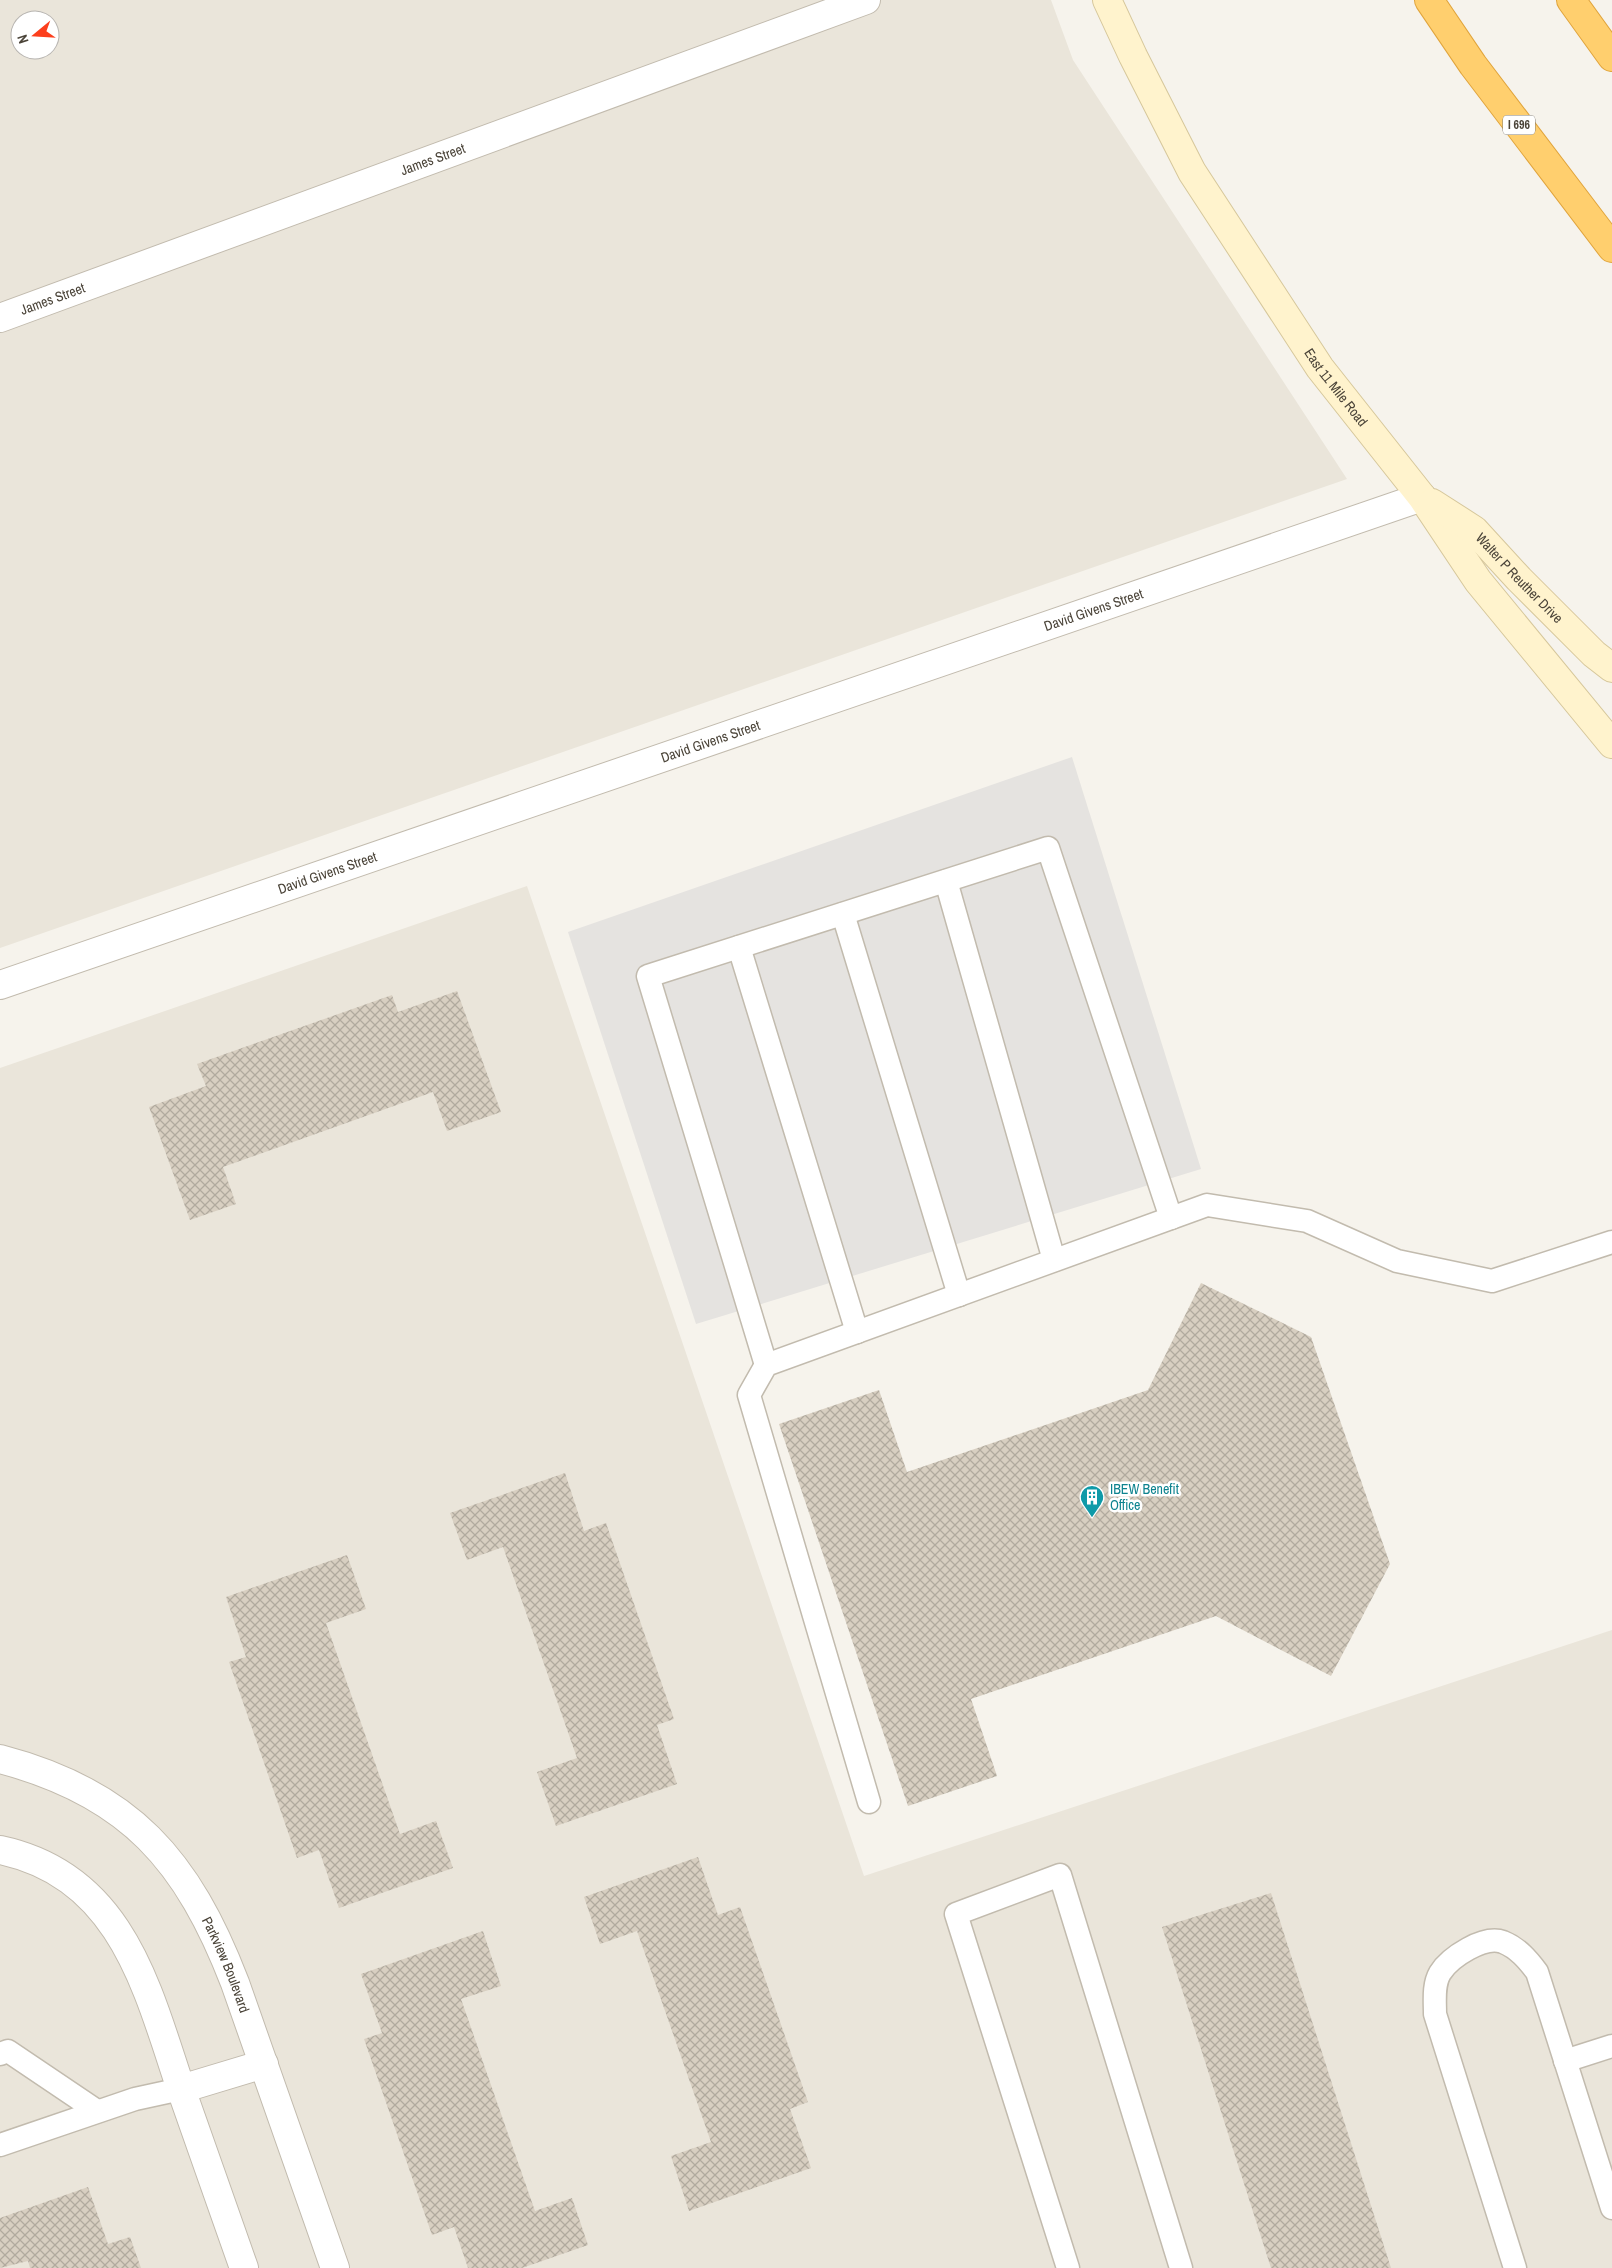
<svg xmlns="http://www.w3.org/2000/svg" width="1612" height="2268" font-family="'Archivo Narrow',sans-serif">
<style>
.residential{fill:#eae5da;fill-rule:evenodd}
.parking{fill:#e5e3e0}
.building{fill:url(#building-cross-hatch)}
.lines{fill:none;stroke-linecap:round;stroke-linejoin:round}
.service-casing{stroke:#c2bbae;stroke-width:25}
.minor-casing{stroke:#c2bbae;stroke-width:30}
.secondary-casing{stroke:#d6c79b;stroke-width:30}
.motorway-casing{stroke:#e0a43c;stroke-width:30}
.service{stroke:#fff;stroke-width:22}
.minor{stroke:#fff;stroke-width:28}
.secondary{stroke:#fff3cd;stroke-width:28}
.motorway{stroke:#ffcf6e;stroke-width:28}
.labels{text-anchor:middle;stroke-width:5;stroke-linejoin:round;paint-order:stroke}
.shield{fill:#fff;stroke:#817c74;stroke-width:1}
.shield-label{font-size:12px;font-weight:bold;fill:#4b4439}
.street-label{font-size:14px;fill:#4b4439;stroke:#fff}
.culture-label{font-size:14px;fill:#0d838f;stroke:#fff;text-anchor:start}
</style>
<defs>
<pattern id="building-cross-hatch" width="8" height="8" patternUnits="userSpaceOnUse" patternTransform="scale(1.25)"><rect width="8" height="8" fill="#d8cfc1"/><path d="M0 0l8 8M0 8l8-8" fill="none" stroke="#b1aa9e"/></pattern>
</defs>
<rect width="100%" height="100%" fill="#f6f3ec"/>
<!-- residential -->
<g class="residential">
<path d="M 0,0 L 1051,0 L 1073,60 L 1347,479 L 0,948 ZM 20,20 L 50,20 L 50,50 L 20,50 Z"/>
<path d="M 527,886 L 864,1876 L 1612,1630 L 1612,2268 L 0,2268 L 0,1068 Z"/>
</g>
<!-- parking -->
<path class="parking" d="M 1072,757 L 1201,1169 L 696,1324 L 568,932 Z"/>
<!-- building -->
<g class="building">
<path d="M 457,991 L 501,1112 L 447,1131 L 433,1092 L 223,1167 L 236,1204 L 190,1220 L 149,1107 L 206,1086 L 197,1064 L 392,995 L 398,1012 Z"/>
<path d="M 1201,1283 L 1311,1337 L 1390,1564 L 1331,1676 L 1216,1616 L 971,1699 L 997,1776 L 908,1806 L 779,1424 L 879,1390 L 907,1472 L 1148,1390 Z"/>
<path d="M 565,1473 L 584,1531 L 606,1523 L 674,1719 L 657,1725 L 677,1784 L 556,1826 L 537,1772 L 577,1758 L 503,1547 L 467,1560 L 450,1513 Z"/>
<path d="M 347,1555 L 366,1609 L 326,1623 L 400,1834 L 436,1821 L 453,1868 L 339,1908 L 319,1850 L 297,1858 L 229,1662 L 246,1657 L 226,1597 Z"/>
<path d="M 698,1857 L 718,1915 L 740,1907 L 808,2102 L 790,2109 L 811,2168 L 689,2211 L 671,2156 L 711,2142 L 637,1931 L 600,1944 L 584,1897 Z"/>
<path d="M 1271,1893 L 1391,2268 L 1271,2268 L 1162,1927 Z"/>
<path d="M 483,1931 L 501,1986 L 461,1999 L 535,2211 L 572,2198 L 588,2245 L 522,2268 L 468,2268 L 454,2227 L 432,2235 L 364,2039 L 382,2033 L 361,1974 Z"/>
<path d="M 88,2187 L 108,2244 L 130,2237 L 141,2268 L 30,2268 L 28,2261 L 0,2268 L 0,2218 Z"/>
</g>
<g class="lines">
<!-- service casing -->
<g class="service-casing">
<g id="service">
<path d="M 946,881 L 1054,1260"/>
<path d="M 843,914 L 959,1295"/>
<path d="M 739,947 L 857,1332"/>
<path d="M 766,1365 L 648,976 L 1048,848 L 1171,1218"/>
<path d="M 869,1802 L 749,1395 L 766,1365 L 1207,1205 L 1307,1221 L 1397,1261 L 1492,1281 L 1612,1242"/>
<path d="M 0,2054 L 8,2051 L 97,2111"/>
<path d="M 1565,2061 L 1612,2046"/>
<path d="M 0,2145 L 135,2099 L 181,2089"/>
<path d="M 1068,2268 L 956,1914 L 1060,1875 L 1181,2268"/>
<path d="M 1515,2268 L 1435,2014 C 1435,2001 1433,1985 1440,1973 C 1450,1957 1484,1935 1503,1942 C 1518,1948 1528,1960 1537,1972 L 1612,2208"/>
</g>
</g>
<!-- minor casing -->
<g class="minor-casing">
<g id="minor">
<path id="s1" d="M 0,318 L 866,0"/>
<path id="s2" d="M 0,985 L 1422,497"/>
<path id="s3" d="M 0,1759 C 130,1793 188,1861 235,1983 L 335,2268"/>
<path d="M 0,1850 C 122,1876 147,1988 181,2089 C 202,2149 223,2208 244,2268"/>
<path d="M 181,2089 L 264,2064"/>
</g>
</g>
<!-- secondary casing -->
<g class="secondary-casing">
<g id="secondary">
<path id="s4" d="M 1107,0 L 1133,56 L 1192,172 L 1320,368 L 1422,497 L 1478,581 L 1612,744"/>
<path id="s5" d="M 1432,503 L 1474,530 L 1519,579 L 1594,654 L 1612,668"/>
</g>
</g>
<!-- motorway casing -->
<g class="motorway-casing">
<g id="motorway">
<path d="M 1429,0 L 1473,65 L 1612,248"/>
<path d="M 1571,0 L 1612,57"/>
</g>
</g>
<!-- service -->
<use href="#service" class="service"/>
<!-- minor -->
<use href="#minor" class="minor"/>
<!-- secondary -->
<use href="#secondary" class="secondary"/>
<!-- motorway -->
<use href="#motorway" class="motorway"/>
</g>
<!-- icons -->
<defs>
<g id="building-pin" transform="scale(1.25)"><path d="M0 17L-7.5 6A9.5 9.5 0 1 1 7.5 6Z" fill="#0f9aa8" stroke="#fff"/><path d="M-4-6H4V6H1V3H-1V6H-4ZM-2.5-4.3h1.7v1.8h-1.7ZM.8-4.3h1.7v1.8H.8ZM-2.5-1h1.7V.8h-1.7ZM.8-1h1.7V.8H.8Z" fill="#fff"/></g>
</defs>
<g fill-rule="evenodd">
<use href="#building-pin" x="1092" y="1497"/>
</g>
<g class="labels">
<!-- shield labels -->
<rect class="shield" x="1503" y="115.5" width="32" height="19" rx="4"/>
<g class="shield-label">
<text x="1519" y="129">I 696</text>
</g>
<!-- street labels -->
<g class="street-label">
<text dy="5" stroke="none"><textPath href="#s1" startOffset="461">James Street</textPath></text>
<text dy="5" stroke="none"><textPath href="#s1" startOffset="56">James Street</textPath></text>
<text dy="5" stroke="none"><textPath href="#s4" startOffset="451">East 11 Mile Road</textPath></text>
<text dy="5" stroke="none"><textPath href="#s5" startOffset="116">Walter P Reuther Drive</textPath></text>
<text dy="5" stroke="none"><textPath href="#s2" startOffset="1156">David Givens Street</textPath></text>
<text dy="5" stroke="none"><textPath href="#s2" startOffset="751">David Givens Street</textPath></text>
<text dy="5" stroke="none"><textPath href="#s2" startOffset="346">David Givens Street</textPath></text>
<text dy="5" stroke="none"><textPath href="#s3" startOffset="320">Parkview Boulevard</textPath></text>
</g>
<!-- culture labels -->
<g class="culture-label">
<text x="1110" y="1494">IBEW Benefit<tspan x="1110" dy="16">Office</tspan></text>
</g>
</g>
<!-- north arrow -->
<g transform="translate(35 35) rotate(252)"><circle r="24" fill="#ffffff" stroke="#b7b4b0"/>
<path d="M0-4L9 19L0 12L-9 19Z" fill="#fc3f1d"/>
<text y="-8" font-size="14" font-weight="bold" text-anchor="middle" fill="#4b4439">N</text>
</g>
</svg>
